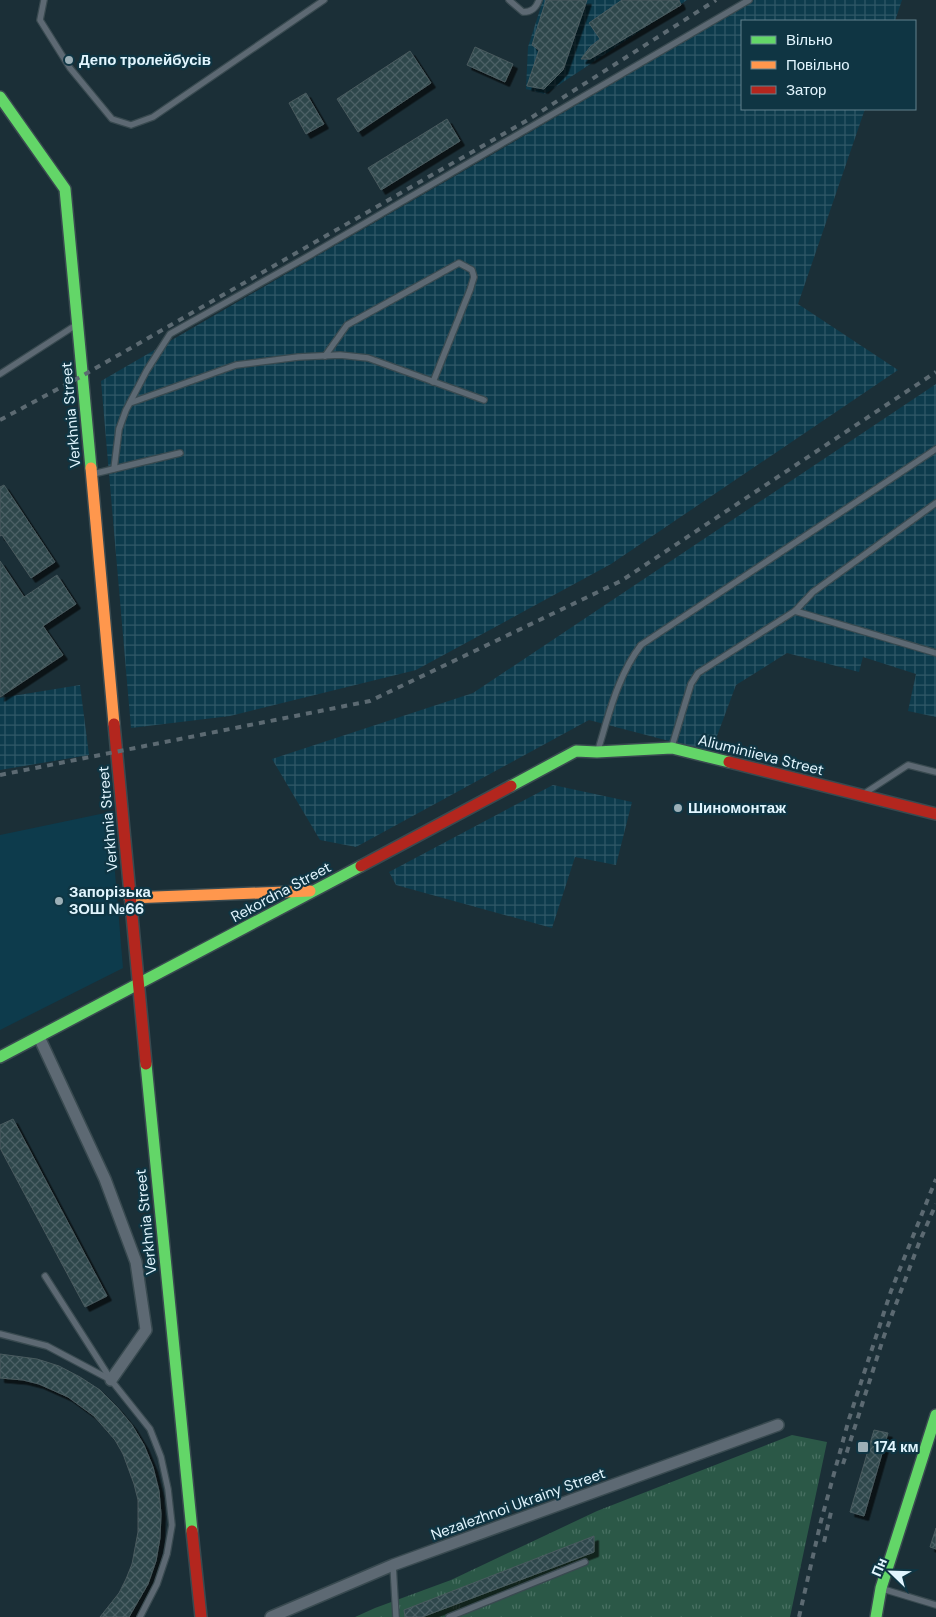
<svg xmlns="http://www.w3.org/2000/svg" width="936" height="1617" font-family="'DM Sans',sans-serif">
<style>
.built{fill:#0d3b4c}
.industrial{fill:url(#industrial-grid)}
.grass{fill:url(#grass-tufts)}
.building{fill:url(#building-cross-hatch);stroke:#4a5b5f;filter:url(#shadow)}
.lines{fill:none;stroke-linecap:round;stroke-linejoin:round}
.lane-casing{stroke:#394a50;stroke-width:8}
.street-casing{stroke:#394a50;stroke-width:14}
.fast-casing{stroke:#394a50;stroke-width:14}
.slow-casing{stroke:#394a50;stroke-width:14}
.jam-casing{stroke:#394a50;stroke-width:14}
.lane{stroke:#5d6973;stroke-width:5.5}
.street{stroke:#5d6973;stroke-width:11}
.fast{stroke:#63d668;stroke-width:11}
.slow{stroke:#ff974d;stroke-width:11}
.jam{stroke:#b3261e;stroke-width:11}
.rail{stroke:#5c6a72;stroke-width:4;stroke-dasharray:6 6;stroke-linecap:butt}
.poi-dot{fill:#9cb0b8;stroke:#0f3543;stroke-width:2}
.labels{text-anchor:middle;stroke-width:4.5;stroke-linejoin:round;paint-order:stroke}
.poi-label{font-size:15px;font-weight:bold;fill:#e1f5fe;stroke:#0f3543;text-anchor:start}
.street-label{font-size:15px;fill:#e1f5fe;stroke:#0f3543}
</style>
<defs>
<pattern id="industrial-grid" width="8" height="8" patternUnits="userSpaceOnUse" patternTransform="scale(1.25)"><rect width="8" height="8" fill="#0d3b4c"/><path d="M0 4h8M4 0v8" fill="none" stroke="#305867"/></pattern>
<pattern id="grass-tufts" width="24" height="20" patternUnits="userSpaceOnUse" patternTransform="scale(1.25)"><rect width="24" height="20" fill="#2b5847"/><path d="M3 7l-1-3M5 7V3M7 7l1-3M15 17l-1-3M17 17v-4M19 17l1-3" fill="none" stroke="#497163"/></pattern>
<pattern id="building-cross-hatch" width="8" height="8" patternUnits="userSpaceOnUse" patternTransform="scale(1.25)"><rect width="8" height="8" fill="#2e464b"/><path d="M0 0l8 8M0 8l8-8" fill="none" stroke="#4c6166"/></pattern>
<filter id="shadow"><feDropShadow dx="4.5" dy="4.5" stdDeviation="0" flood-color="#0009"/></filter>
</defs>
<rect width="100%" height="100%" fill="#1b2f37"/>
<!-- built -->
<path class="built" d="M 110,812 L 123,968 L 0,1030 L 0,835 Z"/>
<!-- industrial -->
<g class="industrial">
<path d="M 543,0 L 687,0 L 545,94 L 526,89 L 528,47 Z"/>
<path d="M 754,0 L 902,0 L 895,21 L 742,21 L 742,109 L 865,109 L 798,304 L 898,370 L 611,564 L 416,670 L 230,716 L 131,728 L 101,381 L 493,154 Z"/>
<path d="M 936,384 L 936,717 L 908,711 L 916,674 L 863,657 L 859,672 L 787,653 L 736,685 L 711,752 L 589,720 L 356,847 L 320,840 L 272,759 L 473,693 Z"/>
<path d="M 80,685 L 89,755 L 0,770 L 0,698 Z"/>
<path d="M 553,785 L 632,802 L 616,865 L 575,857 L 552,928 L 396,885 L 389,872 Z"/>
</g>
<!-- grass -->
<path class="grass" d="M 792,1435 L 827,1442 L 790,1617 L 355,1617 L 375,1608 L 451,1580 L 597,1511 Z"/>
<!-- building -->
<g class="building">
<path d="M 546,0 L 587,0 L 563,70 L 544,89 L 527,86 L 539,50 L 532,45 Z"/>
<path d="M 622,0 L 679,0 L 681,5 L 590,59 L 581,59 L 590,47 L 600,39 L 589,23 Z"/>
<path d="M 475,47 L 513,64 L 505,82 L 467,65 Z"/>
<path d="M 410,51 L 431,83 L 358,132 L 337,99 Z"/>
<path d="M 306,93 L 324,124 L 306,134 L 289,103 Z"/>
<path d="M 447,119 L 460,141 L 381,190 L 368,168 Z"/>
<path d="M 4,485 L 55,562 L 31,578 L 2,535 L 0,536 L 0,487 Z"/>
<path d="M 0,561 L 24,597 L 57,575 L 76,604 L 43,626 L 63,655 L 0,697 Z"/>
<path d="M 13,1119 L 107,1296 L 85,1307 L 0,1148 L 0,1125 Z"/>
<path d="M 0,1354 L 37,1359 L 59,1366 L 80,1377 L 100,1390 L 117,1407 L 132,1425 L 144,1445 L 153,1467 L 159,1491 L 161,1514 L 160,1538 L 156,1561 L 148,1584 L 129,1617 L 100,1617 L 119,1593 L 126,1579 L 132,1564 L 138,1532 L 138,1500 L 134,1484 L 123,1454 L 115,1440 L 94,1416 L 68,1397 L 39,1384 L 23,1380 L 0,1378 Z"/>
<path d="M 874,1430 L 888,1433 L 864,1516 L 850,1512 Z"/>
<path d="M 936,1528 L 936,1549 L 930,1547 Z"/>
<path d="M 594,1536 L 594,1552 L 422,1617 L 405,1617 L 404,1610 Z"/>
</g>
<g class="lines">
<!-- lane casing -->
<g class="lane-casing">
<g id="lane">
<path d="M 44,0 L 40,20 L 70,68 L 112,119 L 131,125 L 153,117 L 324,0"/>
<path d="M 509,0 L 523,12 C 532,12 536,8 539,0"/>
<path d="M 325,356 L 347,325 L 459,263 L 472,270 L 474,277 L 470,290 L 433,382"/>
<path d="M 0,374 L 76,325"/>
<path d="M 130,403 L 236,365 L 298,357 L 340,355 L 368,358 L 484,400"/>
<path d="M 114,469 L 119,429 L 126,410 L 147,370 L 170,334 L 312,254 L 749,0"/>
<path d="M 93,474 L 180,453"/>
<path d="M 795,611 L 813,592 L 936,503"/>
<path d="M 672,746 L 691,684 L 698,673 L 795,611 L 936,653"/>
<path d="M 598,750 C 609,714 618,675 641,645 L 936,449"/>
<path d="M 865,793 L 908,765 L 936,772"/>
<path d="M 45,1276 L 110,1378"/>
<path d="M 0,1334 L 47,1346 L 111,1380 L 150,1429 L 161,1457 L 168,1489 L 172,1525 L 167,1554 L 157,1584 L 140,1617"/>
<path d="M 393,1565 L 396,1617"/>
<path d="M 883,1589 L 936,1605"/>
<path d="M 449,1617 L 585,1562"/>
</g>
</g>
<!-- street casing -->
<g class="street-casing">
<g id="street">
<path d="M 39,1037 L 105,1179 L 136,1262 L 146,1330 L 111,1380"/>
<path d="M 271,1617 L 393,1565 L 778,1425"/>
</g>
</g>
<!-- fast casing -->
<g class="fast-casing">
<g id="fast">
<path d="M 0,97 L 65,189 L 91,468"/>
<path d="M 511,786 L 576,751 L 597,752 L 672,748 L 729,762"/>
<path d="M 0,1057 L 361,866"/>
<path d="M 146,1064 L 192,1531"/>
<path d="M 876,1617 L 881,1588 L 936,1415"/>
</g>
</g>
<!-- slow casing -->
<g class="slow-casing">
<g id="slow">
<path d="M 91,468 L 114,724"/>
<path d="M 130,898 L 310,891"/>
</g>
</g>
<!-- jam casing -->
<g class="jam-casing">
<g id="jam">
<path d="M 114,724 L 146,1064"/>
<path d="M 729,762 L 936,814"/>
<path d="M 361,866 L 511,786"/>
<path d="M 192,1531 L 201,1617"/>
</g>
</g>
<!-- lane -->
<use href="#lane" class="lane"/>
<!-- street -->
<use href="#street" class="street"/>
<!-- fast -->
<use href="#fast" class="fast"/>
<!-- slow -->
<use href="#slow" class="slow"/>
<!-- jam -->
<use href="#jam" class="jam"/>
<!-- rail -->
<g class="rail">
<path d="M 0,420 L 82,376 L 526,121 L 716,0"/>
<path d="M 0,775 L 370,701 L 621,581 L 936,372"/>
<path d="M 843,1464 L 884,1336 L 919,1243 L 936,1204"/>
<path d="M 824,1542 L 832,1508"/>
<path d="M 799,1617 L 821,1521 L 849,1419 L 891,1291 L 936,1179"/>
</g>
</g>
<!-- markers -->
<g class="poi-dot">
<circle cx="69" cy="60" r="5"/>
<circle cx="678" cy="808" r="5"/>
<circle cx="59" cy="901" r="5"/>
<rect x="857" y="1441" width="12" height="12" rx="2.5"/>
</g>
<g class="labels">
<!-- poi labels -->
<g class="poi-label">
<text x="79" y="65">Депо тролейбусів</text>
<text x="688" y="813">Шиномонтаж</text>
<text x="69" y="897">Запорізька<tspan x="69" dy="17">ЗОШ №66</tspan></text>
<text x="874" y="1452">174 км</text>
</g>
<!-- street labels -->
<g class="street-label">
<text transform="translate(71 415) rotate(-95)" y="5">Verkhnia Street</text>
<text transform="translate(761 755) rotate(14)" y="5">Aliuminiieva Street</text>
<text transform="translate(108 819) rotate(-95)" y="5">Verkhnia Street</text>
<text transform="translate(281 892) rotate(-28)" y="5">Rekordna Street</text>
<text transform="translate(146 1222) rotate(-96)" y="5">Verkhnia Street</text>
<text transform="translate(518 1504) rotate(-20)" y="5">Nezalezhnoi Ukrainy Street</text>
</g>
</g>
<!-- legend -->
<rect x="741" y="20" width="175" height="90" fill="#0f3543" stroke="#63828e"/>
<rect x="751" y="36" width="25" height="8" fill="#63d668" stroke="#63828e"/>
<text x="786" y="45" font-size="15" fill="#e1f5fe">Вільно</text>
<rect x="751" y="61" width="25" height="8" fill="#ff974d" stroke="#63828e"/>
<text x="786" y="70" font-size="15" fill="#e1f5fe">Повільно</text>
<rect x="751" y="86" width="25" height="8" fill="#b3261e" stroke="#63828e"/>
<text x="786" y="95" font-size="15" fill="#e1f5fe">Затор</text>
<!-- north arrow -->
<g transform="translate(891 1572) rotate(293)" stroke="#0f3543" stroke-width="4" paint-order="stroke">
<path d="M0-4L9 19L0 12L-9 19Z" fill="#e1f5fe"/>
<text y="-8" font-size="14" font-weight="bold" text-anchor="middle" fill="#e1f5fe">Пн</text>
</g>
</svg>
